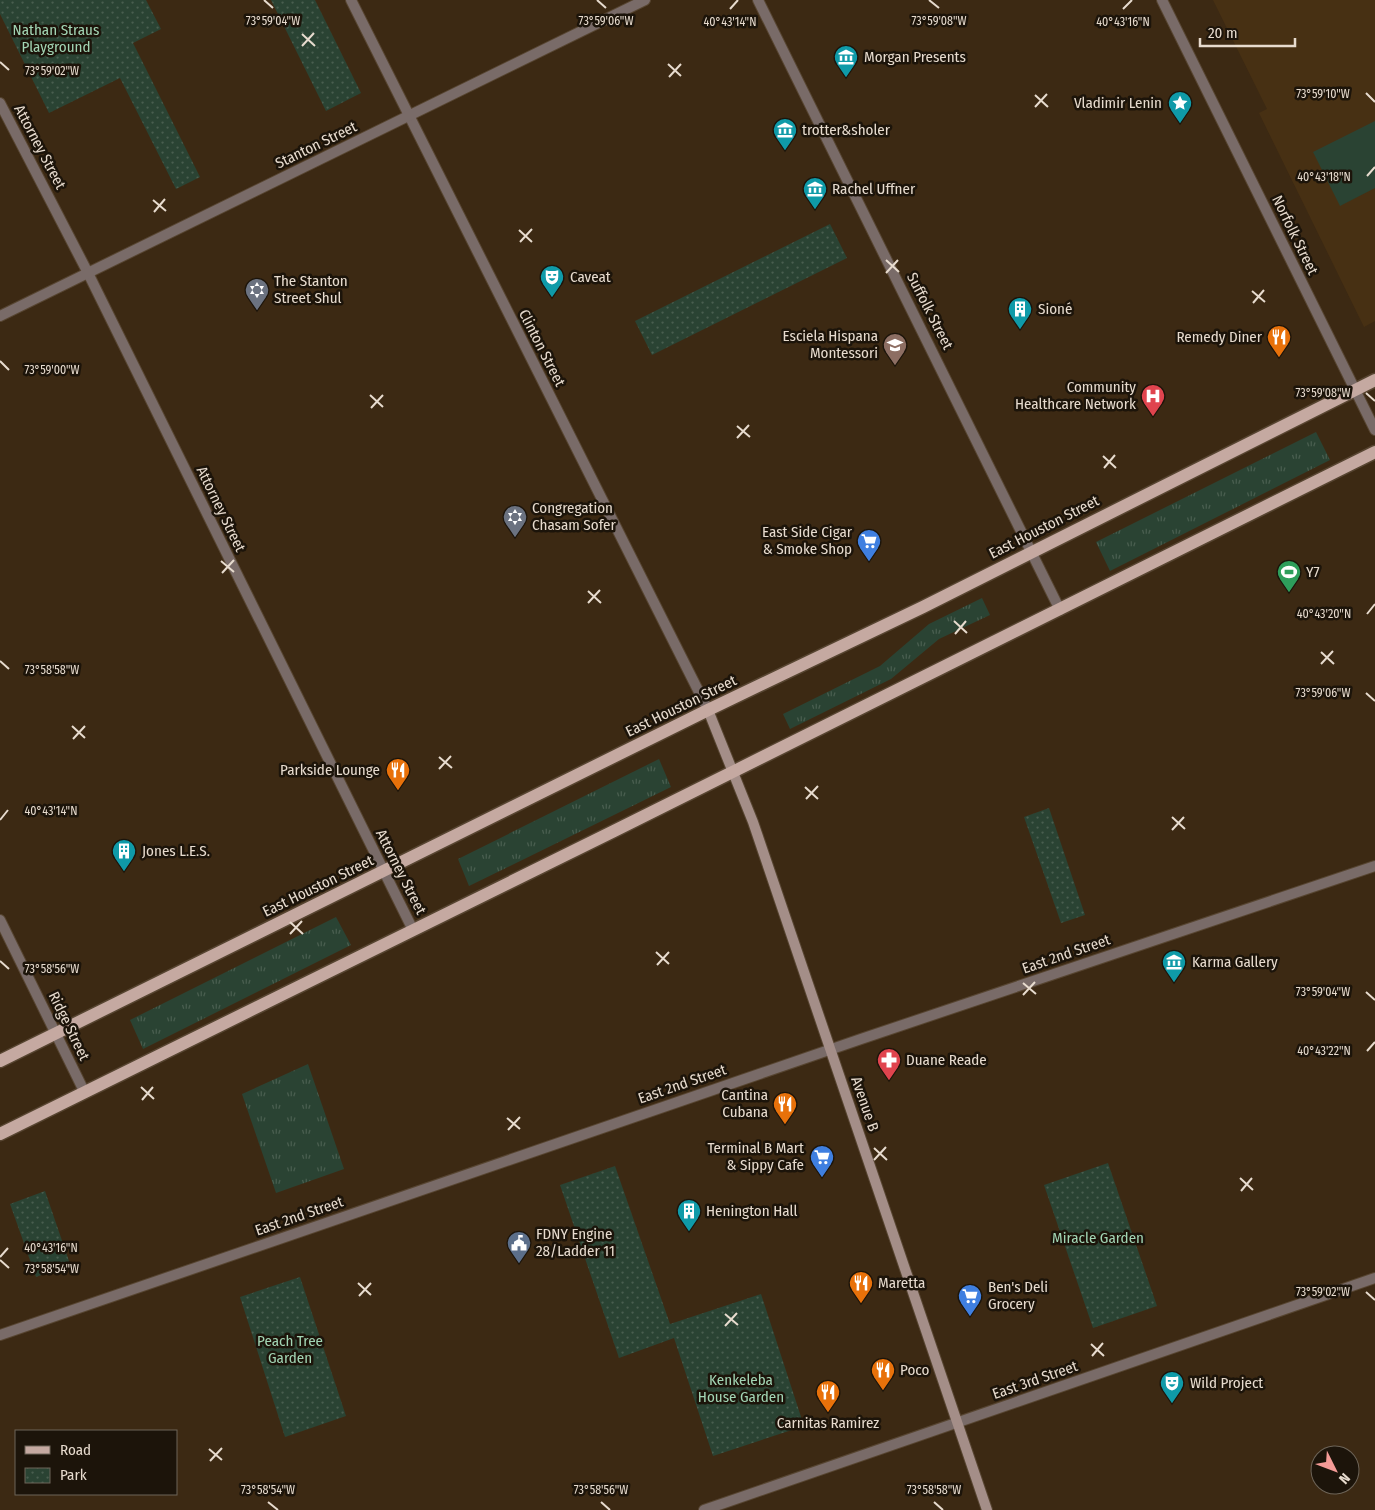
<svg xmlns="http://www.w3.org/2000/svg" width="1375" height="1510" font-family="'Fira Sans Condensed',sans-serif">
<style>
.built{fill:#473013}
.grass{fill:url(#grass-tufts)}
.park{fill:url(#park-dots)}
.pitch{fill:#2a4333}
.lines{fill:none;stroke-linecap:round;stroke-linejoin:round}
.street-casing{stroke:#574531;stroke-width:12}
.secondary-casing{stroke:#574531;stroke-width:12}
.primary-casing{stroke:#574531;stroke-width:15}
.street{stroke:#796b68;stroke-width:10}
.secondary{stroke:#a48e88;stroke-width:10}
.primary{stroke:#c5a9a1;stroke-width:12}
.ticks{fill:none;stroke:#e7dbce;stroke-width:2}
.labels{text-anchor:middle;stroke-width:5;stroke-linejoin:round;paint-order:stroke}
.park-label{font-size:15px;fill:#a2d5b4;stroke:#1c140a}
.poi-label{font-size:15px;fill:#e7dbce;stroke:#1c140a;text-anchor:start}
.street-label{font-size:15px;fill:#e7dbce;stroke:#1c140a}
.ticks-label{font-size:12px;text-anchor:middle;fill:#e7dbce;stroke:#1c140a;stroke-width:5;stroke-linejoin:round;paint-order:stroke}
</style>
<defs>
<pattern id="grass-tufts" width="24" height="20" patternUnits="userSpaceOnUse" patternTransform="scale(1.25)"><rect width="24" height="20" fill="#2a4333"/><path d="M3 7l-1-3M5 7V3M7 7l1-3M15 17l-1-3M17 17v-4M19 17l1-3" fill="none" stroke="#495e4f"/></pattern>
<pattern id="park-dots" width="8" height="8" patternUnits="userSpaceOnUse" patternTransform="scale(1.25)"><rect width="8" height="8" fill="#2a4333"/><path d="M2 2h.1M6 6h.1" fill="none" stroke="#495e4f" stroke-width="1.8" stroke-linecap="round"/></pattern>
</defs>
<rect width="100%" height="100%" fill="#3c2913"/>
<!-- built -->
<path class="built" d="M 1213,0 L 1375,0 L 1375,321 L 1364,327 L 1259,113 L 1267,109 Z"/>
<!-- grass -->
<g class="grass">
<path d="M 1316,432 L 1330,460 L 1110,571 L 1096,542 Z"/>
<path d="M 982,598 L 990,615 L 939,639 L 891,679 L 790,729 L 783,714 L 880,666 L 929,624 Z"/>
<path d="M 659,759 L 671,787 L 469,886 L 458,859 Z"/>
<path d="M 336,917 L 351,945 L 143,1049 L 130,1020 Z"/>
<path d="M 308,1064 L 344,1169 L 276,1193 L 242,1094 Z"/>
</g>
<!-- park -->
<g class="park">
<path d="M 0,0 L 146,0 L 161,29 L 133,43 L 200,177 L 176,189 L 120,78 L 49,113 L 0,14 Z"/>
<path d="M 271,0 L 315,0 L 361,93 L 326,111 Z"/>
<path d="M 830,224 L 847,258 L 652,355 L 635,321 Z"/>
<path d="M 1049,808 L 1085,915 L 1061,923 L 1024,817 Z"/>
<path d="M 1108,1163 L 1157,1306 L 1093,1328 L 1044,1185 Z"/>
<path d="M 615,1166 L 670,1324 L 761,1294 L 804,1426 L 713,1456 L 674,1338 L 619,1358 L 560,1185 Z"/>
<path d="M 45,1191 L 70,1264 L 36,1277 L 10,1204 Z"/>
<path d="M 300,1277 L 346,1416 L 285,1437 L 240,1297 Z"/>
</g>
<!-- pitch -->
<path class="pitch" d="M 1375,121 L 1375,188 L 1340,206 L 1313,152 Z"/>
<g class="lines">
<!-- street casing -->
<g class="street-casing">
<g id="street">
<path d="M 351,0 L 708,710"/>
<path d="M 758,0 L 1060,610"/>
<path d="M 1162,0 L 1375,430"/>
<path d="M 0,103 L 88,273 L 413,930"/>
<path d="M 0,316 L 645,0"/>
<path d="M 0,920 L 84,1091"/>
<path d="M 0,1335 L 861,1039 L 1375,866"/>
<path d="M 704,1510 L 1375,1278"/>
</g>
</g>
<!-- secondary casing -->
<g class="secondary-casing">
<path id="secondary" d="M 708,710 L 753,822 L 987,1510"/>
</g>
<!-- primary casing -->
<g class="primary-casing">
<g id="primary">
<path d="M 0,1061 L 708,710 L 923,607 L 1375,380"/>
<path d="M 0,1134 L 614,831 L 1375,452"/>
</g>
</g>
<!-- street -->
<use href="#street" class="street"/>
<!-- secondary -->
<use href="#secondary" class="secondary"/>
<!-- primary -->
<use href="#primary" class="primary"/>
</g>
<!-- ticks -->
<path class="ticks" d="M 264,0 L 273,8M 597,0 L 606,8M 929,0 L 939,8M 730,9 L 738,0M 1123,9 L 1132,0M 302,34 L 315,46M 302,46 L 314,33M 0,62 L 9,70M 668,64 L 681,76M 669,77 L 681,64M 1366,93 L 1375,102M 1035,95 L 1048,107M 1035,107 L 1047,94M 1367,176 L 1375,167M 153,200 L 166,211M 154,212 L 165,199M 519,230 L 532,242M 520,242 L 532,229M 886,260 L 899,272M 886,273 L 898,260M 1252,291 L 1265,302M 1253,303 L 1264,290M 0,361 L 9,370M 1366,393 L 1375,401M 370,395 L 383,407M 371,408 L 383,395M 737,426 L 750,437M 737,438 L 749,425M 1103,456 L 1116,468M 1104,468 L 1115,455M 221,561 L 234,572M 222,573 L 234,560M 588,591 L 601,603M 588,603 L 600,590M 1367,614 L 1375,604M 954,621 L 967,633M 955,634 L 966,621M 1321,652 L 1334,664M 0,661 L 9,669M 1321,664 L 1333,651M 1366,693 L 1375,701M 72,726 L 85,738M 73,739 L 85,726M 439,757 L 452,768M 439,769 L 451,756M 805,787 L 818,799M 806,799 L 818,786M 1172,817 L 1185,829M 0,820 L 8,810M 1172,830 L 1184,817M 290,922 L 303,934M 290,934 L 302,921M 656,952 L 669,964M 0,961 L 9,969M 657,965 L 669,952M 1023,983 L 1036,994M 1366,992 L 1375,1000M 1023,995 L 1035,982M 1367,1051 L 1375,1042M 141,1087 L 154,1099M 142,1100 L 153,1087M 507,1118 L 520,1129M 508,1130 L 520,1117M 874,1148 L 887,1160M 874,1160 L 886,1147M 1240,1178 L 1253,1190M 1241,1191 L 1252,1178M 0,1257 L 8,1248M 0,1260 L 9,1268M 358,1283 L 371,1295M 1366,1292 L 1375,1300M 359,1296 L 371,1283M 725,1314 L 738,1325M 725,1326 L 737,1313M 1091,1344 L 1104,1356M 1092,1356 L 1103,1343M 209,1449 L 222,1460M 210,1461 L 222,1448M 268,1502 L 278,1510M 601,1502 L 610,1510M 934,1502 L 943,1510"/>
<!-- icons -->
<defs>
<g id="museum-pin" transform="scale(1.25)"><path d="M0 17L-7.5 6A9.5 9.5 0 1 1 7.5 6Z" fill="#0f9aa8" stroke="#1c140a"/><path d="M0-6L6-3V-2H-6V-3ZM-5-1h2V3h-2ZM-1-1h2V3h-2ZM3-1h2V3H3ZM-6 4H6V6H-6Z" fill="#fff"/></g>
<g id="sight-pin" transform="scale(1.25)"><path d="M0 17L-7.5 6A9.5 9.5 0 1 1 7.5 6Z" fill="#0f9aa8" stroke="#1c140a"/><path d="M0-6L1.8-2.2L6-1.7L2.9 1.2L3.7 5.4L0 3.3L-3.7 5.4L-2.9 1.2L-6-1.7L-1.8-2.2Z" fill="#fff"/></g>
<g id="theatre-pin" transform="scale(1.25)"><path d="M0 17L-7.5 6A9.5 9.5 0 1 1 7.5 6Z" fill="#0f9aa8" stroke="#1c140a"/><path d="M-5-5.5Q0-4 5-5.5V0Q5 5 0 6Q-5 5-5 0ZM-3.3-2.5H-1v1.5H-3.3ZM1-2.5H3.3v1.5H1ZM-2.8 1Q0 5.5 2.8 1Z" fill="#fff"/></g>
<g id="synagogue-pin" transform="scale(1.25)"><path d="M0 17L-7.5 6A9.5 9.5 0 1 1 7.5 6Z" fill="#6b7280" stroke="#1c140a"/><path d="M0-6.5L5.6 3.2H-5.6ZM0 6.5L5.6-3.2H-5.6Z" fill="#fff"/></g>
<g id="building-pin" transform="scale(1.25)"><path d="M0 17L-7.5 6A9.5 9.5 0 1 1 7.5 6Z" fill="#0f9aa8" stroke="#1c140a"/><path d="M-4-6H4V6H1V3H-1V6H-4ZM-2.5-4.3h1.7v1.8h-1.7ZM.8-4.3h1.7v1.8H.8ZM-2.5-1h1.7V.8h-1.7ZM.8-1h1.7V.8H.8Z" fill="#fff"/></g>
<g id="restaurant-pin" transform="scale(1.25)"><path d="M0 17L-7.5 6A9.5 9.5 0 1 1 7.5 6Z" fill="#e8710a" stroke="#1c140a"/><path d="M-5-6h1v4h1v-4h1v4h1v-4h1v5L-1.5 .5V6h-2V.5L-5-1ZM5-6V6H3V1.5H1.5Q1.5-4 5-6Z" fill="#fff"/></g>
<g id="school-pin" transform="scale(1.25)"><path d="M0 17L-7.5 6A9.5 9.5 0 1 1 7.5 6Z" fill="#8d6e63" stroke="#1c140a"/><path d="M0-5L7-2L0 1L-7-2ZM-4 1L0 2.5L4 1V4Q0 6-4 4Z" fill="#fff"/></g>
<g id="hospital-pin" transform="scale(1.25)"><path d="M0 17L-7.5 6A9.5 9.5 0 1 1 7.5 6Z" fill="#e0444e" stroke="#1c140a"/><path d="M-5-5h3v3.5h4V-5h3V5h-3V1.5h-4V5h-3Z" fill="#fff"/></g>
<g id="supermarket-pin" transform="scale(1.25)"><path d="M0 17L-7.5 6A9.5 9.5 0 1 1 7.5 6Z" fill="#3f7fe0" stroke="#1c140a"/><path d="M-6-5.5h2.5l.6 2H6L4.5 2H-2.5L-4.4-4H-6ZM-1.5 3.2a1.3 1.3 0 1 0 .1 0ZM3 3.2a1.3 1.3 0 1 0 .1 0Z" fill="#fff"/></g>
<g id="stadium-pin" transform="scale(1.25)"><path d="M0 17L-7.5 6A9.5 9.5 0 1 1 7.5 6Z" fill="#2e9e5b" stroke="#1c140a"/><path d="M0-5a6.5 5 0 1 0 0 10a6.5 5 0 1 0 0-10ZM-3.5-1.8h7v3.6h-7Z" fill="#fff"/></g>
<g id="pharmacy-pin" transform="scale(1.25)"><path d="M0 17L-7.5 6A9.5 9.5 0 1 1 7.5 6Z" fill="#e0444e" stroke="#1c140a"/><path d="M-2-6h4v4h4v4h-4v4h-4v-4h-4v-4h4Z" fill="#fff"/></g>
<g id="civic-pin" transform="scale(1.25)"><path d="M0 17L-7.5 6A9.5 9.5 0 1 1 7.5 6Z" fill="#5c6f8a" stroke="#1c140a"/><path d="M-.6-6.5H3V-4.5H.6V-3L4-1V1h2V6H-6V1h2V-1L-.6-3ZM-1.2 2.5V6h2.4V2.5Z" fill="#fff"/></g>
</defs>
<g fill-rule="evenodd">
<use href="#museum-pin" x="846" y="57"/>
<use href="#sight-pin" x="1180" y="103"/>
<use href="#museum-pin" x="785" y="130"/>
<use href="#museum-pin" x="815" y="189"/>
<use href="#theatre-pin" x="552" y="277"/>
<use href="#synagogue-pin" x="257" y="290"/>
<use href="#building-pin" x="1020" y="309"/>
<use href="#restaurant-pin" x="1279" y="337"/>
<use href="#school-pin" x="895" y="345"/>
<use href="#hospital-pin" x="1153" y="396"/>
<use href="#synagogue-pin" x="515" y="517"/>
<use href="#supermarket-pin" x="869" y="541"/>
<use href="#stadium-pin" x="1289" y="572"/>
<use href="#restaurant-pin" x="398" y="770"/>
<use href="#building-pin" x="124" y="851"/>
<use href="#museum-pin" x="1174" y="962"/>
<use href="#pharmacy-pin" x="889" y="1060"/>
<use href="#restaurant-pin" x="785" y="1104"/>
<use href="#supermarket-pin" x="822" y="1157"/>
<use href="#building-pin" x="689" y="1211"/>
<use href="#civic-pin" x="519" y="1243"/>
<use href="#restaurant-pin" x="861" y="1283"/>
<use href="#supermarket-pin" x="970" y="1296"/>
<use href="#restaurant-pin" x="883" y="1370"/>
<use href="#theatre-pin" x="1172" y="1383"/>
<use href="#restaurant-pin" x="828" y="1392"/>
</g>
<g class="labels">
<!-- park labels -->
<g class="park-label">
<text x="56" y="35">Nathan Straus<tspan x="56" dy="17">Playground</tspan></text>
<text x="1098" y="1243">Miracle Garden</text>
<text x="290" y="1346">Peach Tree<tspan x="290" dy="17">Garden</tspan></text>
<text x="741" y="1385">Kenkeleba<tspan x="741" dy="17">House Garden</tspan></text>
</g>
<!-- poi labels -->
<g class="poi-label">
<text x="864" y="62">Morgan Presents</text>
<text x="1162" y="108" text-anchor="end">Vladimir Lenin</text>
<text x="802" y="135">trotter&amp;sholer</text>
<text x="832" y="194">Rachel Uffner</text>
<text x="570" y="282">Caveat</text>
<text x="274" y="286">The Stanton<tspan x="274" dy="17">Street Shul</tspan></text>
<text x="1038" y="314">Sioné</text>
<text x="878" y="341" text-anchor="end">Esciela Hispana<tspan x="878" dy="17">Montessori</tspan></text>
<text x="1262" y="342" text-anchor="end">Remedy Diner</text>
<text x="1136" y="392" text-anchor="end">Community<tspan x="1136" dy="17">Healthcare Network</tspan></text>
<text x="532" y="513">Congregation<tspan x="532" dy="17">Chasam Sofer</tspan></text>
<text x="852" y="537" text-anchor="end">East Side Cigar<tspan x="852" dy="17">&amp; Smoke Shop</tspan></text>
<text x="1306" y="577">Y7</text>
<text x="380" y="775" text-anchor="end">Parkside Lounge</text>
<text x="142" y="856">Jones L.E.S.</text>
<text x="1192" y="967">Karma Gallery</text>
<text x="906" y="1065">Duane Reade</text>
<text x="768" y="1100" text-anchor="end">Cantina<tspan x="768" dy="17">Cubana</tspan></text>
<text x="804" y="1153" text-anchor="end">Terminal B Mart<tspan x="804" dy="17">&amp; Sippy Cafe</tspan></text>
<text x="706" y="1216">Henington Hall</text>
<text x="536" y="1239">FDNY Engine<tspan x="536" dy="17">28/Ladder 11</tspan></text>
<text x="878" y="1288">Maretta</text>
<text x="988" y="1292">Ben's Deli<tspan x="988" dy="17">Grocery</tspan></text>
<text x="900" y="1375">Poco</text>
<text x="1190" y="1388">Wild Project</text>
<text x="828" y="1428" text-anchor="middle">Carnitas Ramirez</text>
</g>
<!-- street labels -->
<g class="street-label">
<text transform="translate(316 145) rotate(-26)" y="5">Stanton Street</text>
<text transform="translate(40 147) rotate(62)" y="5">Attorney Street</text>
<text transform="translate(1295 235) rotate(64)" y="5">Norfolk Street</text>
<text transform="translate(930 311) rotate(63)" y="5">Suffolk Street</text>
<text transform="translate(542 348) rotate(63)" y="5">Clinton Street</text>
<text transform="translate(221 509) rotate(64)" y="5">Attorney Street</text>
<text transform="translate(1044 527) rotate(-27)" y="5">East Houston Street</text>
<text transform="translate(681 706) rotate(-26)" y="5">East Houston Street</text>
<text transform="translate(401 872) rotate(63)" y="5">Attorney Street</text>
<text transform="translate(318 886) rotate(-26)" y="5">East Houston Street</text>
<text transform="translate(1066 954) rotate(-19)" y="5">East 2nd Street</text>
<text transform="translate(69 1026) rotate(64)" y="5">Ridge Street</text>
<text transform="translate(682 1084) rotate(-19)" y="5">East 2nd Street</text>
<text transform="translate(865 1104) rotate(71)" y="5">Avenue B</text>
<text transform="translate(299 1216) rotate(-19)" y="5">East 2nd Street</text>
<text transform="translate(1035 1380) rotate(-19)" y="5">East 3rd Street</text>
</g>
</g>
<g class="ticks-label">
<text x="273" y="25">73°59'04"W</text>
<text x="606" y="25">73°59'06"W</text>
<text x="939" y="25">73°59'08"W</text>
<text x="730" y="26">40°43'14"N</text>
<text x="1123" y="26">40°43'16"N</text>
<text x="52" y="75">73°59'02"W</text>
<text x="1323" y="98">73°59'10"W</text>
<text x="1324" y="181">40°43'18"N</text>
<text x="52" y="374">73°59'00"W</text>
<text x="1323" y="397">73°59'08"W</text>
<text x="1324" y="618">40°43'20"N</text>
<text x="52" y="674">73°58'58"W</text>
<text x="1323" y="697">73°59'06"W</text>
<text x="51" y="815">40°43'14"N</text>
<text x="52" y="973">73°58'56"W</text>
<text x="1323" y="996">73°59'04"W</text>
<text x="1324" y="1055">40°43'22"N</text>
<text x="51" y="1252">40°43'16"N</text>
<text x="52" y="1273">73°58'54"W</text>
<text x="1323" y="1296">73°59'02"W</text>
<text x="268" y="1494">73°58'54"W</text>
<text x="601" y="1494">73°58'56"W</text>
<text x="934" y="1494">73°58'58"W</text>
</g>
<!-- legend -->
<rect x="15" y="1430" width="162" height="65" fill="#1c140a" stroke="#6d6458"/>
<rect x="25" y="1446" width="25" height="8" fill="#c5a9a1" stroke="#6d6458"/>
<text x="60" y="1455" font-size="15" fill="#e7dbce">Road</text>
<rect x="25" y="1468" width="25" height="15" fill="url(#park-dots)" stroke="#6d6458"/>
<text x="60" y="1480" font-size="15" fill="#e7dbce">Park</text>
<!-- north arrow -->
<g transform="translate(1335 1470) rotate(132)"><circle r="24" fill="#1c140a" stroke="#6d6458"/>
<path d="M0-4L9 19L0 12L-9 19Z" fill="#f59b97"/>
<text y="-8" font-size="14" font-weight="bold" text-anchor="middle" fill="#e7dbce">N</text>
</g>
<!-- scale -->
<path d="M1200 38v8h95v-8" fill="none" stroke="#e7dbce" stroke-width="2.5"/>
<text x="1208" y="38" font-size="15" fill="#e7dbce" stroke="#1c140a" stroke-width="4" paint-order="stroke">20 m</text>
</svg>
